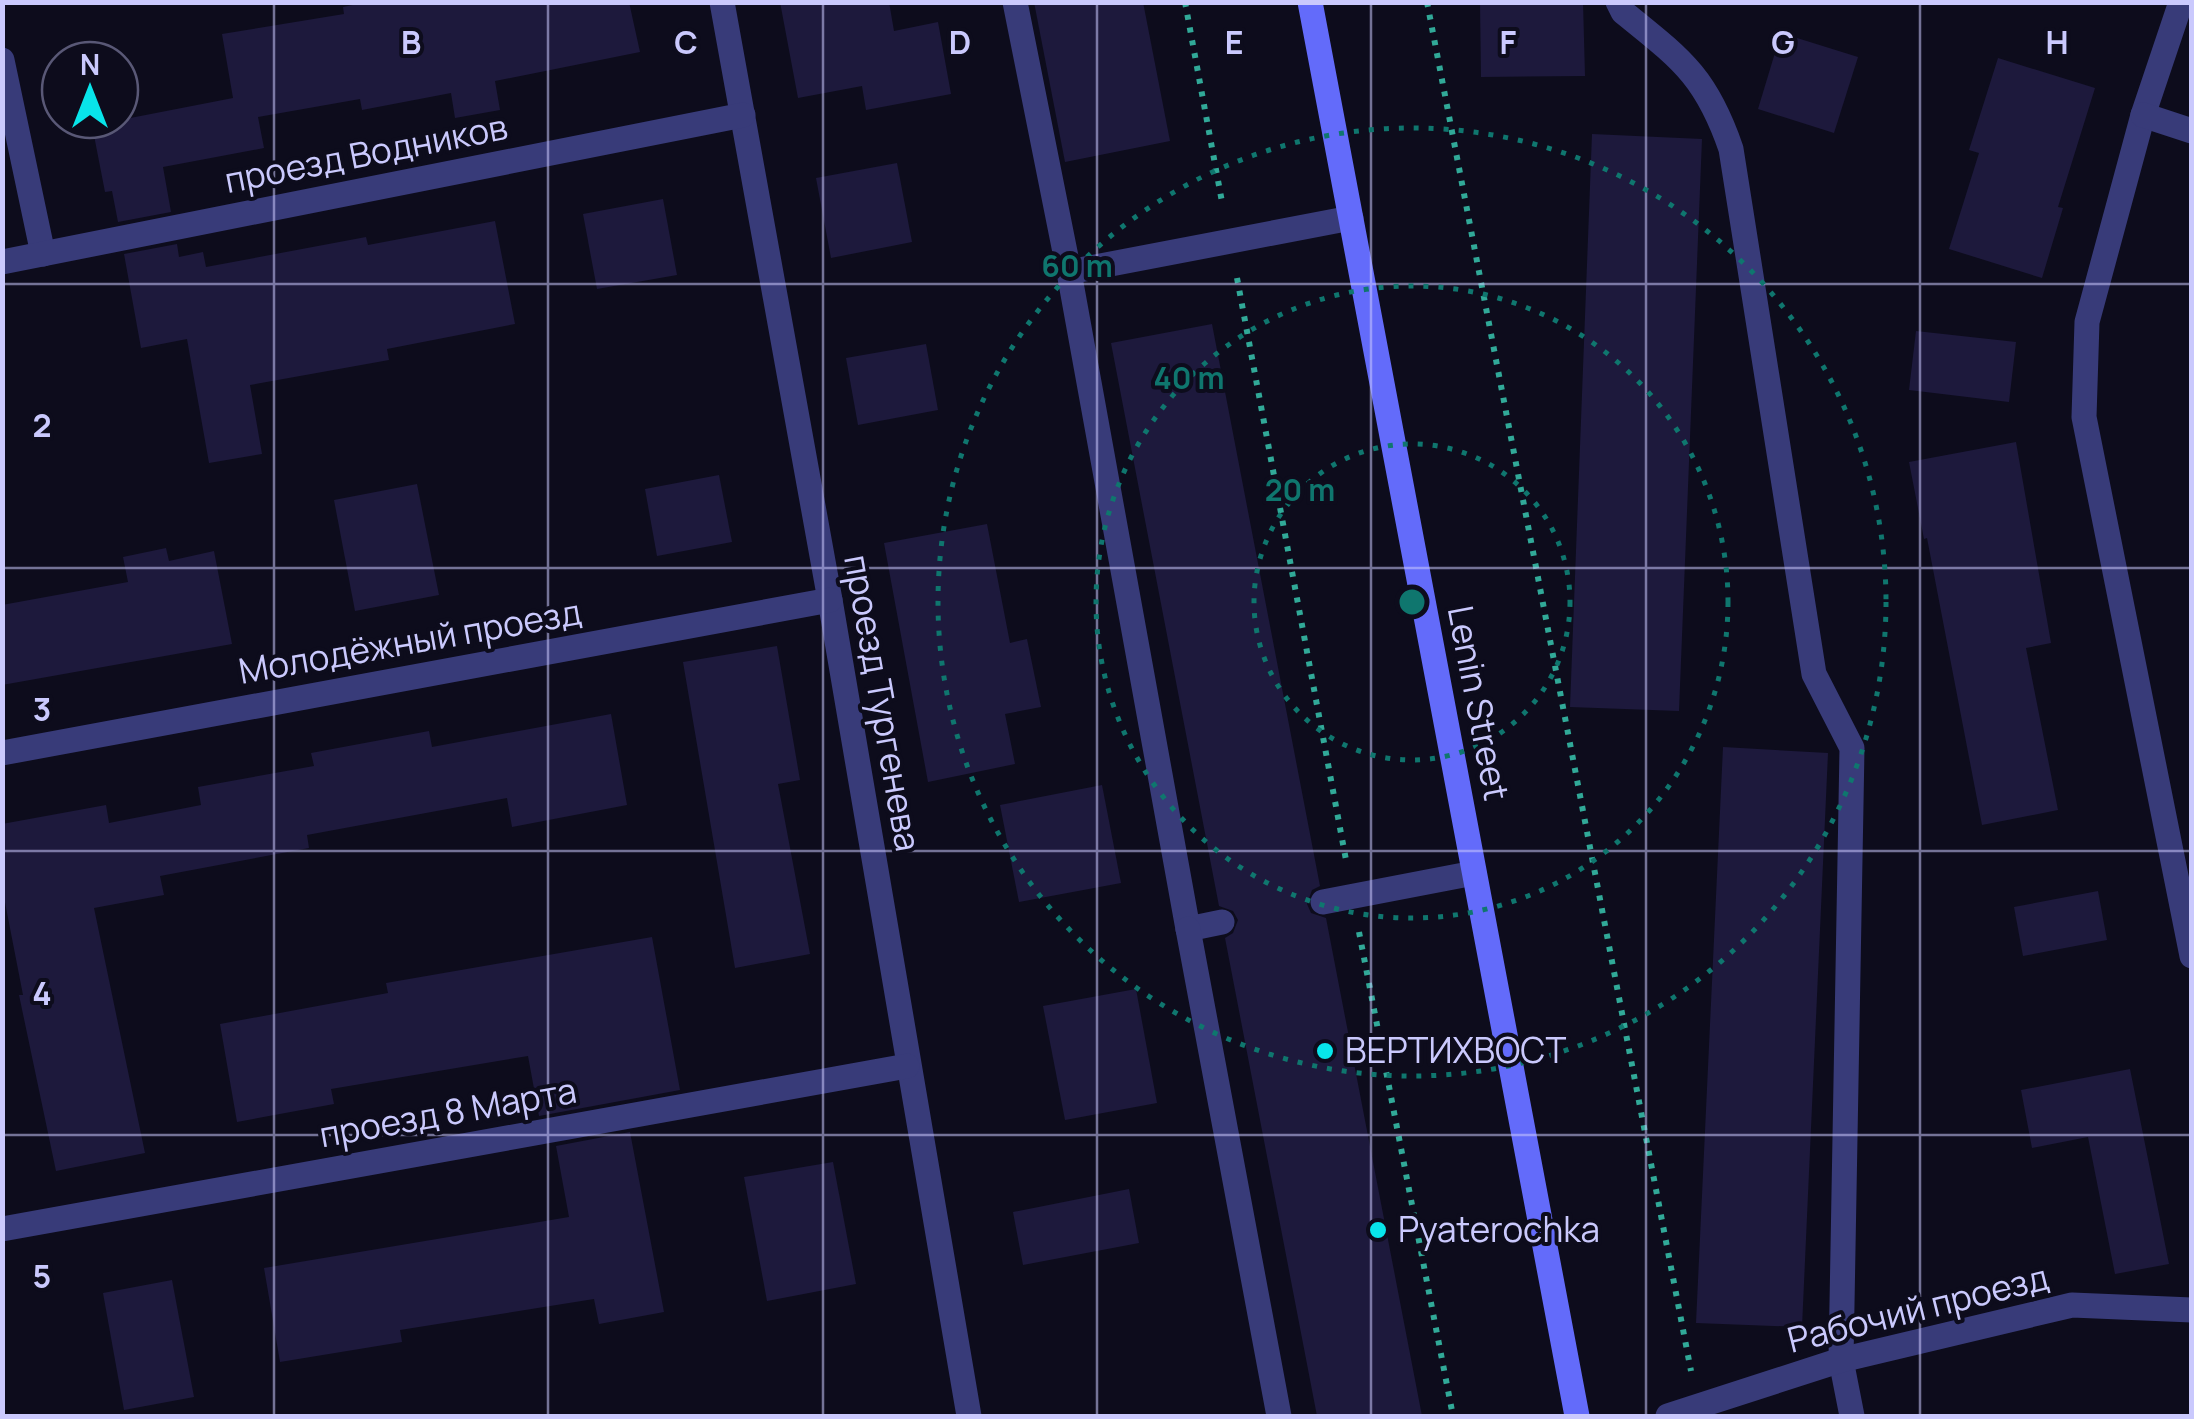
<svg xmlns="http://www.w3.org/2000/svg" width="2194" height="1419" font-family="Manrope,sans-serif">
<style>
.building{fill:#1d193c}
.lines{fill:none;stroke-linecap:round;stroke-linejoin:round}
.path{stroke:#31a998;stroke-width:6;stroke-dasharray:5 8;stroke-linecap:butt}
.lane{stroke:#383b79;stroke-width:25}
.street{stroke:#383b79;stroke-width:25}
.secondary{stroke:#636bfa;stroke-width:25}
.grid{fill:none;stroke:#cac9fd;stroke-width:2.5;stroke-opacity:0.55}
.ring{fill:none;stroke:#0f766e;stroke-width:5;stroke-dasharray:5 10}
.poi-dot{fill:#08e5ea;stroke:#0d0c1c;stroke-width:4}
.labels{text-anchor:middle;stroke-width:8;stroke-linejoin:round;paint-order:stroke}
.street-label{font-size:35px;fill:#cac9fd;stroke:#0d0c1c}
.poi-label{font-size:35px;fill:#cac9fd;stroke:#0d0c1c;text-anchor:start}
.grid-label{font-size:32px;text-anchor:middle;font-weight:bold;fill:#cac9fd;stroke:#0d0c1c;stroke-width:8;stroke-linejoin:round;paint-order:stroke}
.centre{fill:#0f766e;stroke:#0d0c1c;stroke-width:5}
.ring-label{font-size:30px;text-anchor:middle;font-weight:bold;fill:#0f766e;stroke:#0d0c1c;stroke-width:8;stroke-linejoin:round;paint-order:stroke}
</style>
<rect width="100%" height="100%" fill="#0d0c1c"/>
<!-- building -->
<g class="building">
<path d="M 367,2 L 629,2 L 640,52 L 495,81 L 500,110 L 455,118 L 451,93 L 362,110 L 360,99 L 258,117 L 264,148 L 163,167 L 171,212 L 118,222 L 112,191 L 105,192 L 91,120 L 120,120 L 233,98 L 222,34 L 344,14 L 343,7 Z"/>
<path d="M 780,2 L 889,2 L 894,31 L 938,22 L 951,94 L 866,110 L 862,86 L 798,98 Z"/>
<path d="M 1034,2 L 1143,2 L 1170,141 L 1065,162 Z"/>
<path d="M 1480,2 L 1583,2 L 1585,76 L 1481,77 Z"/>
<path d="M 1781,33 L 1858,57 L 1834,133 L 1758,109 Z"/>
<path d="M 1998,58 L 2095,88 L 2058,207 L 2063,208 L 2042,278 L 1949,249 L 1979,153 L 1969,150 Z"/>
<path d="M 1592,134 L 1702,139 L 1679,711 L 1570,707 Z"/>
<path d="M 897,163 L 912,242 L 831,258 L 816,178 Z"/>
<path d="M 663,199 L 677,275 L 597,289 L 583,214 Z"/>
<path d="M 495,221 L 515,324 L 387,349 L 389,360 L 250,385 L 262,454 L 209,463 L 187,339 L 141,348 L 124,254 L 177,244 L 179,257 L 203,252 L 206,267 L 366,237 L 368,245 Z"/>
<path d="M 1212,324 L 1320,886 L 1312,890 L 1307,904 L 1311,913 L 1326,918 L 1422,1416 L 1317,1416 L 1225,938 L 1233,933 L 1238,920 L 1233,911 L 1219,906 L 1111,343 Z"/>
<path d="M 1916,331 L 2016,342 L 2009,402 L 1909,390 Z"/>
<path d="M 926,344 L 938,410 L 858,425 L 846,358 Z"/>
<path d="M 2016,442 L 2051,643 L 2026,648 L 2058,810 L 1982,825 L 1927,538 L 1924,539 L 1909,462 Z"/>
<path d="M 719,475 L 732,542 L 657,556 L 645,489 Z"/>
<path d="M 417,484 L 439,595 L 355,611 L 334,500 Z"/>
<path d="M 987,524 L 1010,643 L 1027,639 L 1041,707 L 1005,714 L 1015,764 L 928,782 L 884,543 Z"/>
<path d="M 166,548 L 169,561 L 214,551 L 232,644 L 2,685 L 2,605 L 128,582 L 123,557 Z"/>
<path d="M 777,646 L 800,780 L 778,784 L 810,954 L 735,968 L 683,662 Z"/>
<path d="M 611,714 L 627,805 L 512,827 L 507,798 L 307,835 L 309,848 L 160,876 L 164,895 L 94,908 L 145,1153 L 56,1171 L 19,995 L 23,995 L 2,887 L 2,824 L 106,805 L 109,823 L 201,805 L 198,787 L 314,766 L 311,753 L 429,731 L 432,747 Z"/>
<path d="M 1723,747 L 1828,753 L 1802,1327 L 1696,1323 Z"/>
<path d="M 1102,785 L 1121,883 L 1019,902 L 1000,805 Z"/>
<path d="M 2098,891 L 2107,940 L 2023,956 L 2014,907 Z"/>
<path d="M 652,937 L 680,1090 L 539,1116 L 528,1056 L 331,1089 L 334,1104 L 237,1122 L 220,1024 L 388,993 L 386,983 Z"/>
<path d="M 1136,989 L 1157,1103 L 1065,1120 L 1043,1006 Z"/>
<path d="M 2130,1069 L 2169,1264 L 2115,1274 L 2088,1137 L 2032,1148 L 2021,1090 Z"/>
<path d="M 630,1132 L 664,1312 L 599,1324 L 594,1299 L 400,1330 L 402,1342 L 280,1362 L 264,1268 L 569,1217 L 556,1146 Z"/>
<path d="M 833,1162 L 856,1284 L 767,1301 L 744,1177 Z"/>
<path d="M 1129,1189 L 1139,1243 L 1023,1265 L 1013,1212 Z"/>
<path d="M 172,1280 L 194,1397 L 124,1410 L 103,1293 Z"/>
</g>
<g class="lines">
<!-- path -->
<g class="path">
<path d="M 1185,2 L 1222,202"/>
<path d="M 1427,2 L 1691,1371"/>
<path d="M 1237,278 L 1346,860"/>
<path d="M 1359,932 L 1453,1416"/>
</g>
<!-- lane -->
<g class="lane">
<path d="M 1015,2 L 1069,272 L 1188,929 L 1222,922"/>
<path d="M 1618,2 L 1623,12 C 1681,59 1706,76 1731,149 L 1814,674 L 1852,748 L 1841,1360 L 1852,1416"/>
<path d="M 2,60 L 43,254"/>
<path d="M 1069,272 L 1351,218"/>
<path d="M 1323,902 L 1474,873"/>
<path d="M 1188,929 L 1279,1416"/>
</g>
<!-- street -->
<g class="street">
<path d="M 722,2 L 830,600 L 969,1416"/>
<path d="M 2181,2 L 2143,115 L 2087,322 L 2084,417 L 2192,956"/>
<path d="M 2143,115 L 2192,131"/>
<path d="M 2,262 L 743,115"/>
<path d="M 2,753 L 830,600"/>
<path d="M 2,1229 L 907,1066"/>
<path d="M 1668,1416 L 1841,1360 L 2072,1305 L 2192,1310"/>
</g>
<!-- secondary -->
<path class="secondary" d="M 1310,2 L 1577,1416"/>
</g>
<!-- grid -->
<path class="grid" d="M 274,2 L 274,1416M 548,2 L 548,1416M 823,2 L 823,1416M 1097,2 L 1097,1416M 1371,2 L 1371,1416M 1646,2 L 1646,1416M 1920,2 L 1920,1416M 2,284 L 2192,284M 2,568 L 2192,568M 2,851 L 2192,851M 2,1135 L 2192,1135"/>
<!-- distance rings -->
<g class="ring">
<circle cx="1412" cy="602" r="158"/>
<circle cx="1412" cy="602" r="316"/>
<circle cx="1412" cy="602" r="474"/>
</g>
<!-- markers -->
<g class="poi-dot">
<circle cx="1325" cy="1051" r="10"/>
<circle cx="1378" cy="1230" r="10"/>
</g>
<g class="labels">
<!-- street labels -->
<g class="street-label">
<text transform="translate(366 154) rotate(-11)" y="12">проезд Водников</text>
<text transform="translate(410 642) rotate(-10)" y="12">Молодёжный проезд</text>
<text transform="translate(882 703) rotate(80)" y="12">проезд Тургенева</text>
<text transform="translate(1478 703) rotate(79)" y="12">Lenin Street</text>
<text transform="translate(448 1113) rotate(-10)" y="12">проезд 8 Марта</text>
<text transform="translate(1918 1309) rotate(-14)" y="12">Рабочий проезд</text>
</g>
<!-- poi labels -->
<g class="poi-label">
<text x="1345" y="1063">ВЕРТИХВОСТ</text>
<text x="1398" y="1242">Pyaterochka</text>
</g>
</g>
<g class="grid-label">
<text x="411" y="54">B</text>
<text x="686" y="54">C</text>
<text x="960" y="54">D</text>
<text x="1234" y="54">E</text>
<text x="1508" y="54">F</text>
<text x="1783" y="54">G</text>
<text x="2057" y="54">H</text>
<text x="42" y="437">2</text>
<text x="42" y="721">3</text>
<text x="42" y="1005">4</text>
<text x="42" y="1288">5</text>
</g>
<circle cx="1412" cy="602" r="15" class="centre"/>
<g class="ring-label">
<text x="1077" y="277">60 m</text>
<text x="1189" y="389">40 m</text>
<text x="1300" y="501">20 m</text>
</g>
<!-- border -->
<rect width="2194" height="1419" fill="none" stroke="#cac9fd" stroke-width="10"/>
<!-- north arrow -->
<g transform="translate(90 90)"><circle r="48" fill="#0d0c1c" stroke="#595876" stroke-width="2.5"/>
<path d="M0-8L18 38L0 25L-18 38Z" fill="#08e5ea"/>
<text y="-15" font-size="28" font-weight="bold" text-anchor="middle" fill="#cac9fd">N</text>
</g>
</svg>
